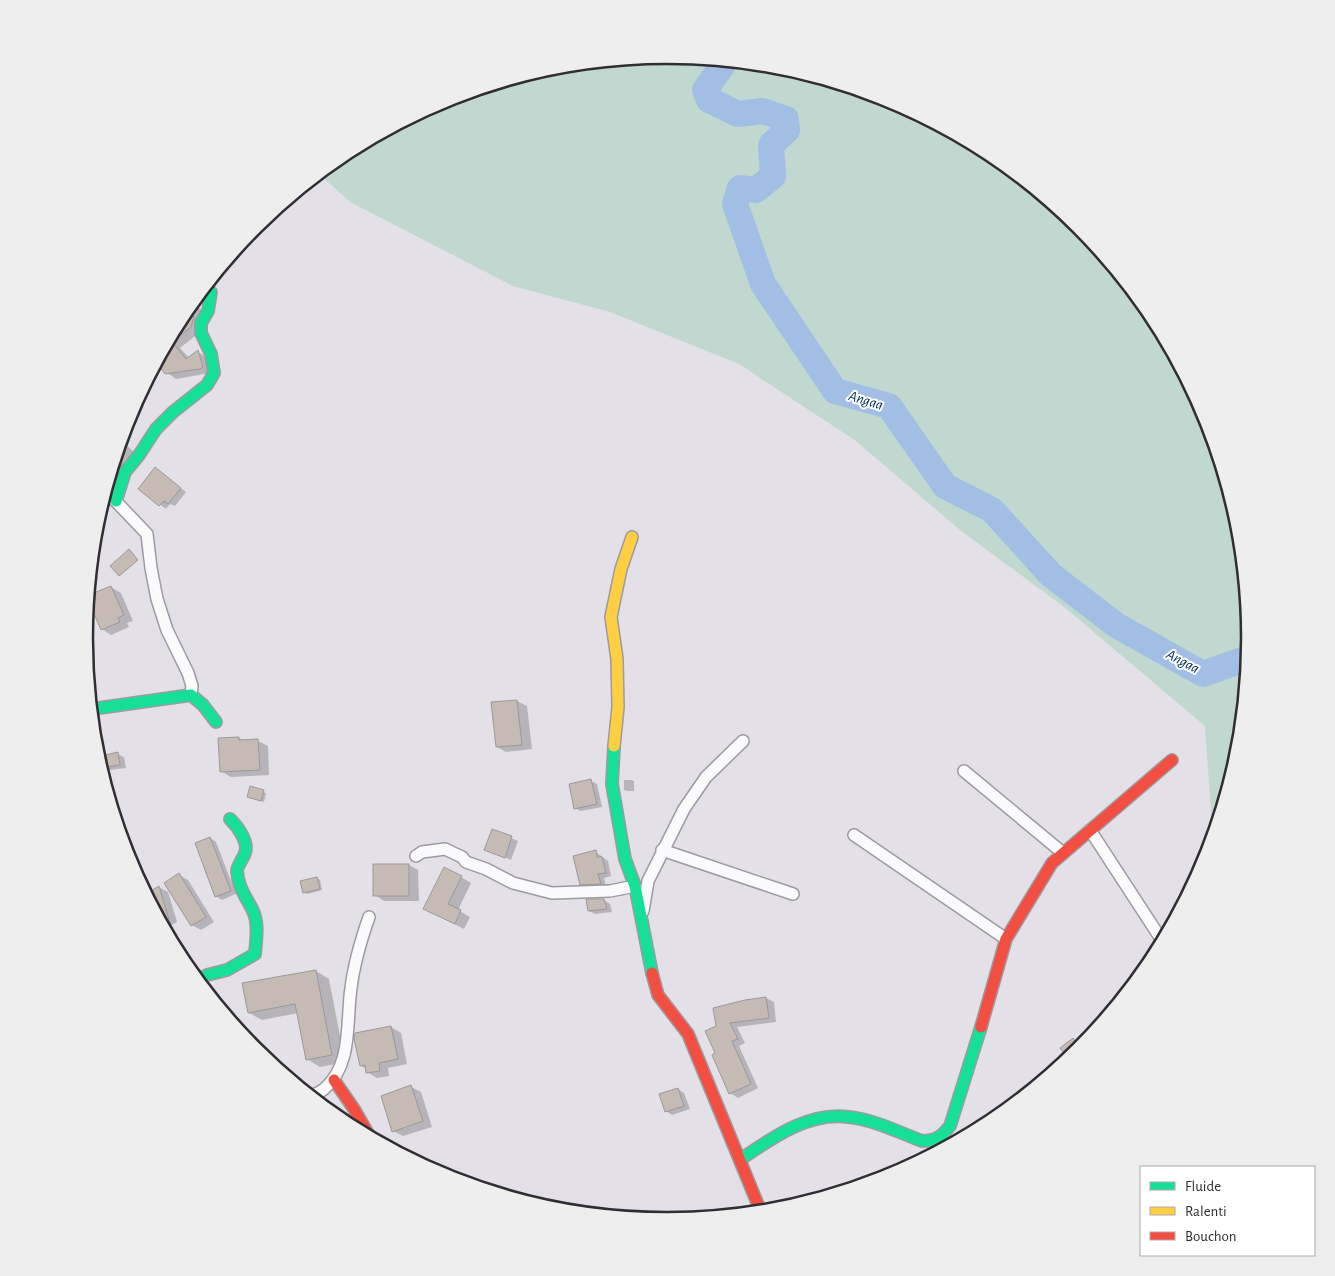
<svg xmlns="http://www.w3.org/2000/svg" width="1335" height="1276" font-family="'Alegreya Sans',sans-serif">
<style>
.green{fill:#c1d8d0}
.shadow{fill:#0003}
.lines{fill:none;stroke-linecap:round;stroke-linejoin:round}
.river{stroke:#a2bee5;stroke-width:26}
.building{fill:#c6bab5;stroke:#9c989a}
.street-casing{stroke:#9d9aa0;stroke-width:14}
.fast-casing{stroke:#9d9aa0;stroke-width:14}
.slow-casing{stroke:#9d9aa0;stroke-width:14}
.jam-casing{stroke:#9d9aa0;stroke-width:14}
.street{stroke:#fbfafc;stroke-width:11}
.fast{stroke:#16e098;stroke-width:11}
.slow{stroke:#ffcf43;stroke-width:11}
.jam{stroke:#f24e42;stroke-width:11}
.labels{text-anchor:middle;stroke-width:4;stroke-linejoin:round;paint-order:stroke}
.water-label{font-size:15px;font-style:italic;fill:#043160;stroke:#fff}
.rim{fill:none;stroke:#302d33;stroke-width:2.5}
</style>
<rect width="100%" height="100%" fill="#e4e0e8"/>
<!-- green -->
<path class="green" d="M 668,55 L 782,66 L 891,99 L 992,153 L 1080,226 L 1152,314 L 1206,415 L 1239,525 L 1250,638 L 1239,752 L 1213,839 L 1205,726 L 1064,607 L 960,530 L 856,441 L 739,364 L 610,312 L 513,286 L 350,202 L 319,174 L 344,153 L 445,99 L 554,66 Z"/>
<!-- shadow -->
<g class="shadow">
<path d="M 194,301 L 205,315 L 200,332 L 180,348 L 189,358 L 198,352 L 207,357 L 210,373 L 176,379 L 156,365 L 183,314 Z"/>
<path d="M 121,440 L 137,455 L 115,478 L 111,475 Z"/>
<path d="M 155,469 L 186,492 L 175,506 L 170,504 L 166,509 L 139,489 Z"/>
<path d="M 93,553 L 98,557 L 92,564 Z"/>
<path d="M 111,587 L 121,593 L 133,621 L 127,623 L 129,627 L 111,635 L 102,629 L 88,597 Z"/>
<path d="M 517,701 L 527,706 L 532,749 L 506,752 L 497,747 L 492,703 Z"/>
<path d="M 239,738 L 244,741 L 258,741 L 268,746 L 269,775 L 231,777 L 221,771 Z"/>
<path d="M 117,754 L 124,757 L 126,768 L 102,771 L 98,758 Z"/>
<path d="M 624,780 L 631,780 L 634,781 L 634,791 L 627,791 L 624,790 Z"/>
<path d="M 591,781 L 597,784 L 602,807 L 581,811 L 575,808 Z"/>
<path d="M 251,788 L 266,793 L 264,802 L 251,798 Z"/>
<path d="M 492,830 L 518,841 L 511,860 L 486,850 Z"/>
<path d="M 210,838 L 216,842 L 236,894 L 222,900 L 216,896 Z"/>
<path d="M 596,852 L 608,861 L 611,876 L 604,878 L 606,887 L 587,887 L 581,884 Z"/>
<path d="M 409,865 L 418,870 L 419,901 L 384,901 L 375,895 Z"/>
<path d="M 179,875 L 188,880 L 214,922 L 201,930 L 192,925 Z"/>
<path d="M 461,877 L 471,883 L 458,910 L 470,917 L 464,929 L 434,914 Z"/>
<path d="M 317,878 L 320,880 L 322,890 L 307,894 L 304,892 Z"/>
<path d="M 159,887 L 168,892 L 177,922 L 168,927 L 162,923 L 147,895 Z"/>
<path d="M 604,900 L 610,904 L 612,912 L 595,914 L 589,911 Z"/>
<path d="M 176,949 L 182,952 L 186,966 L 183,962 Z"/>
<path d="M 316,971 L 329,979 L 345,1062 L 320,1067 L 307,1059 L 298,1013 L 262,1020 L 249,1013 Z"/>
<path d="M 766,998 L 774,1002 L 776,1022 L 737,1027 L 745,1043 L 739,1046 L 758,1088 L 738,1098 L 730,1093 L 717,1054 L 718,1026 L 745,1001 Z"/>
<path d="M 391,1027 L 401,1033 L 407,1064 L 388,1068 L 389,1076 L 377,1078 L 367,1072 L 367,1069 L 361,1066 Z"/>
<path d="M 1049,1073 L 1051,1074 L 1041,1082 L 1039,1079 Z"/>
<path d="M 411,1087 L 421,1092 L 432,1127 L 403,1136 L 393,1131 Z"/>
<path d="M 678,1089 L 684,1093 L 690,1109 L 672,1115 L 666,1111 Z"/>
</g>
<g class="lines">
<!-- river -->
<path class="river" d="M 722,60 L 722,66 L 705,90 L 709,100 L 738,114 L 763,111 L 786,119 L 787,130 L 771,145 L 773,176 L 756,190 L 740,188 L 735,204 L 763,284 L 835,391 L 889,406 L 945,486 L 992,510 L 1051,575 L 1116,625 L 1203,674 L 1248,658"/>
</g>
<!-- building -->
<g class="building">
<path d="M 187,308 L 194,316 L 191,327 L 172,342 L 186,359 L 198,350 L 203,367 L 200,369 L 165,374 L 157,363 Z"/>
<path d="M 155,467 L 181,488 L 168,504 L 164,501 L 159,506 L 138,489 Z"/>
<path d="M 129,549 L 138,560 L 119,576 L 110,566 Z"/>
<path d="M 111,586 L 124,615 L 118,618 L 120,622 L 101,630 L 88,600 L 89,595 Z"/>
<path d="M 517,700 L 522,745 L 496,747 L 491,702 Z"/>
<path d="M 239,737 L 239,740 L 258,739 L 260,770 L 220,772 L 218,738 Z"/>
<path d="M 118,752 L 120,765 L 101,768 L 97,757 Z"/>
<path d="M 591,779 L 597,804 L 574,809 L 569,784 Z"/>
<path d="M 250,786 L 264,790 L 261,801 L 247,797 Z"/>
<path d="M 492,829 L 512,836 L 505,858 L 484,850 Z"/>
<path d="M 210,837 L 231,891 L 215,897 L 195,843 Z"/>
<path d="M 596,850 L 597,857 L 602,857 L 606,873 L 598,874 L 601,884 L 580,885 L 573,856 Z"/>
<rect x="373" y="864" width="36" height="32"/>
<path d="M 444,867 L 462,876 L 448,904 L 461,910 L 455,924 L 423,909 Z"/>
<path d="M 179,873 L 206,917 L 191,926 L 164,883 Z"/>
<path d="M 317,877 L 320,889 L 303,893 L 300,881 Z"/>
<path d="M 159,886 L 172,930 L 167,932 L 146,894 Z"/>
<path d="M 586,899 L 604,899 L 607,909 L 588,911 Z"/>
<path d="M 316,970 L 332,1055 L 306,1060 L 295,1004 L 248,1013 L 242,983 Z"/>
<path d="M 766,997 L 769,1018 L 730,1023 L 738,1039 L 732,1041 L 751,1084 L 729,1094 L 712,1055 L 715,1053 L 705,1031 L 716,1026 L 713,1008 L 745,1000 Z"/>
<path d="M 391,1026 L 398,1059 L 379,1063 L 380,1071 L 366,1073 L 365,1065 L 360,1066 L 354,1039 L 355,1033 Z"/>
<path d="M 1073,1038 L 1081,1048 L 1069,1059 L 1060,1048 Z"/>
<path d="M 411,1085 L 423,1121 L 392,1132 L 381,1096 Z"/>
<path d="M 678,1088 L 684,1106 L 665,1112 L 659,1094 Z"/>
</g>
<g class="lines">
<!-- street casing -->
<g class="street-casing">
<g id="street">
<path d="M 106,491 L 147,534 L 151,568 L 157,599 L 167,630 L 188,673 L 192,686 L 191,695"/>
<path d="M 964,771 L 1063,853"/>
<path d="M 1090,830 L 1163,942"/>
<path d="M 854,835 L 1006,939"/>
<path d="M 662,850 L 793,894"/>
<path d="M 416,856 L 422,852 L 445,849 L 462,857 L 466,862 L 486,869 L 513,883 L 552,893 L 610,891 L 635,886"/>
<path d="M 643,911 L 648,881 L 684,809 L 706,777 L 743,741"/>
<path d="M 310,1095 C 316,1095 319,1093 324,1089 C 353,1065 346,1021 351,988 C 354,963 361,940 369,917"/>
</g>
</g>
<!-- fast casing -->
<g class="fast-casing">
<g id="fast">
<path d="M 116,501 L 125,472 L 139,455 L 156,429 L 173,412 L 207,385 L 214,373 L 211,354 L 201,333 L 201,323 L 208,311 L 211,292"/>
<path d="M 92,709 L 191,695 L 203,705 L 216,722"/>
<path d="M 614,746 L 612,784 L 625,859 L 635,886 L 652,973"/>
<path d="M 198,980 L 207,975 L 227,970 L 255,954 C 256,940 259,924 253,911 C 247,898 238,888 237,871 C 237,866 243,859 245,853 C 249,842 238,827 230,819"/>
<path d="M 741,1159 C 772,1138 809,1111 849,1117 C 875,1120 898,1132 922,1141 C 936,1141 942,1136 950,1126 L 981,1027"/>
</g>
</g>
<!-- slow casing -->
<g class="slow-casing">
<path id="slow" d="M 614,746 L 618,707 L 617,659 L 611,617 L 621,569 L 632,537"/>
</g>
<!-- jam casing -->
<g class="jam-casing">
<g id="jam">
<path d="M 652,973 L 658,995 L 688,1034 L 761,1212"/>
<path d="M 981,1027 L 1006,939 L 1052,863 L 1172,760"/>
<path d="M 334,1080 L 354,1109 L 370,1137"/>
</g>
</g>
<!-- street -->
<use href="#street" class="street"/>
<!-- fast -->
<use href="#fast" class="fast"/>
<!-- slow -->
<use href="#slow" class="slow"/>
<!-- jam -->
<use href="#jam" class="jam"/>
</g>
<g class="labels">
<!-- water labels -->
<g class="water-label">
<text transform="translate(866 400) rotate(17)" y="5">Angaa</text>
<text transform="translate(1183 661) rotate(28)" y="5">Angaa</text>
</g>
</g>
<!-- crop -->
<path d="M0 0H1335V1276H0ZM93 638a574 574 0 1 1 1148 0a574 574 0 1 1-1148 0Z" fill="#eeeeef" fill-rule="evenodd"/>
<path class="rim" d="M93 638a574 574 0 1 1 1148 0a574 574 0 1 1-1148 0Z"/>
<!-- legend -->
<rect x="1140" y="1166" width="175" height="90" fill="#ffffff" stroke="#acabad"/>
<rect x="1150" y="1182" width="25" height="8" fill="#16e098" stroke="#acabad"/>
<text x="1185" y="1191" font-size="15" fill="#302d33">Fluide</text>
<rect x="1150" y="1207" width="25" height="8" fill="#ffcf43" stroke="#acabad"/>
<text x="1185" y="1216" font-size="15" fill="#302d33">Ralenti</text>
<rect x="1150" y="1232" width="25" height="8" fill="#f24e42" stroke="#acabad"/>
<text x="1185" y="1241" font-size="15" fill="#302d33">Bouchon</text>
</svg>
